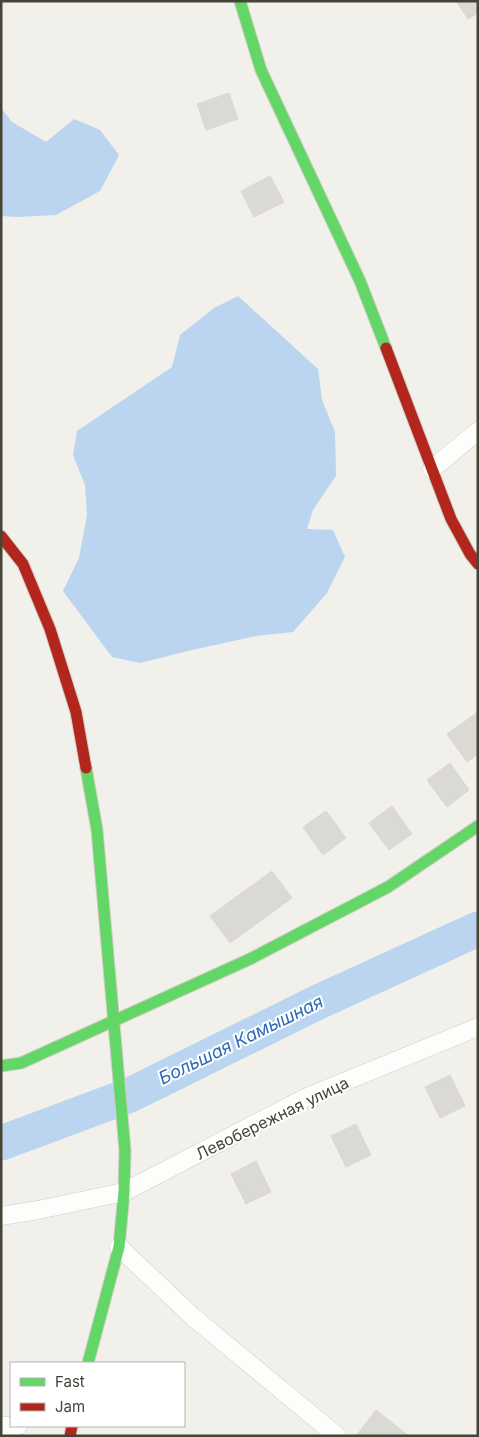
<svg xmlns="http://www.w3.org/2000/svg" width="479" height="1437" font-family="Inter,sans-serif">
<style>
.water{fill:#bbd4ef}
.lines{fill:none;stroke-linecap:round;stroke-linejoin:round}
.river{stroke:#bbd4ef;stroke-width:35}
.building{fill:#dbd9d3;stroke:#dad8d1}
.street-casing{stroke:#cfcec9;stroke-width:19}
.fast-casing{stroke:#d1cec2;stroke-width:13}
.jam-casing{stroke:#d1cec2;stroke-width:13}
.street{stroke:#fdfdfc;stroke-width:18}
.fast{stroke:#63d668;stroke-width:11}
.jam{stroke:#b3261e;stroke-width:11}
.labels{text-anchor:middle;stroke-width:4;stroke-linejoin:round;paint-order:stroke}
.street-label{font-size:16px;fill:#484337;stroke:#fff}
.water-label{font-size:18px;font-style:italic;fill:#2e6ab6;stroke:#fff}
</style>
<rect width="100%" height="100%" fill="#f1f0eb"/>
<!-- water -->
<g class="water">
<path d="M 1,108 L 12,122 L 46,142 L 74,119 L 100,130 L 119,155 L 100,191 L 56,215 L 17,217 L 1,216 Z"/>
<path d="M 238,296 L 318,369 L 322,400 L 335,432 L 336,476 L 313,510 L 307,529 L 333,530 L 345,557 L 327,593 L 293,632 L 256,636 L 192,650 L 140,663 L 112,657 L 63,591 L 79,558 L 87,515 L 85,485 L 73,455 L 77,431 L 172,367 L 180,335 L 214,308 Z"/>
</g>
<g class="lines">
<!-- river -->
<path class="river" d="M 1,1143 L 130,1095 L 314,1004 L 478,929"/>
</g>
<!-- building -->
<g class="building">
<path d="M 456,1 L 478,1 L 478,13 L 468,19 Z"/>
<path d="M 229,93 L 238,119 L 206,130 L 197,104 Z"/>
<path d="M 270,176 L 284,202 L 254,217 L 241,191 Z"/>
<path d="M 478,712 L 478,754 L 467,762 L 447,734 Z"/>
<path d="M 450,763 L 469,790 L 447,807 L 427,780 Z"/>
<path d="M 392,806 L 412,834 L 389,850 L 369,823 Z"/>
<path d="M 326,811 L 346,838 L 323,855 L 303,827 Z"/>
<path d="M 272,871 L 292,898 L 230,943 L 210,916 Z"/>
<path d="M 450,1075 L 465,1106 L 440,1118 L 425,1087 Z"/>
<path d="M 356,1124 L 371,1155 L 346,1167 L 331,1136 Z"/>
<path d="M 256,1161 L 271,1192 L 246,1204 L 231,1174 Z"/>
<path d="M 376,1410 L 409,1436 L 356,1436 Z"/>
</g>
<g class="lines">
<!-- street casing -->
<g class="street-casing">
<g id="street">
<path d="M 432,469 L 478,431"/>
<path d="M 1,1216 L 38,1210 L 124,1192 L 307,1097 L 478,1027"/>
<path d="M 119,1247 L 193,1317 L 337,1436"/>
<path d="M 1,1426 L 18,1426"/>
</g>
</g>
<!-- fast casing -->
<g class="fast-casing">
<g id="fast">
<path d="M 240,1 L 261,70 L 360,281 L 386,348"/>
<path d="M 86,768 L 97,830 L 125,1150 L 124,1192 L 119,1247 L 88,1363"/>
<path d="M 1,1066 L 21,1063 L 250,959 L 388,887 L 478,826"/>
</g>
</g>
<!-- jam casing -->
<g class="jam-casing">
<g id="jam">
<path d="M 386,348 L 451,519 L 470,554 L 478,564"/>
<path d="M 1,536 L 23,564 L 50,629 L 76,712 L 86,768"/>
<path d="M 70,1436 L 72,1426"/>
</g>
</g>
<!-- street -->
<use href="#street" class="street"/>
<!-- fast -->
<use href="#fast" class="fast"/>
<!-- jam -->
<use href="#jam" class="jam"/>
</g>
<g class="labels">
<!-- street labels -->
<g class="street-label">
<text transform="translate(272 1118) rotate(-26)" y="6">Левобережная улица</text>
</g>
<!-- water labels -->
<g class="water-label">
<text transform="translate(241 1040) rotate(-26)" y="6">Большая Камышная</text>
</g>
</g>
<!-- border -->
<rect width="479" height="1437" fill="none" stroke="#484337" stroke-width="5"/>
<!-- legend -->
<rect x="10" y="1362" width="175" height="65" fill="#ffffff" stroke="#b6b4af"/>
<rect x="20" y="1378" width="25" height="8" fill="#63d668" stroke="#b6b4af"/>
<text x="55" y="1387" font-size="15" fill="#484337">Fast</text>
<rect x="20" y="1403" width="25" height="8" fill="#b3261e" stroke="#b6b4af"/>
<text x="55" y="1412" font-size="15" fill="#484337">Jam</text>
</svg>
